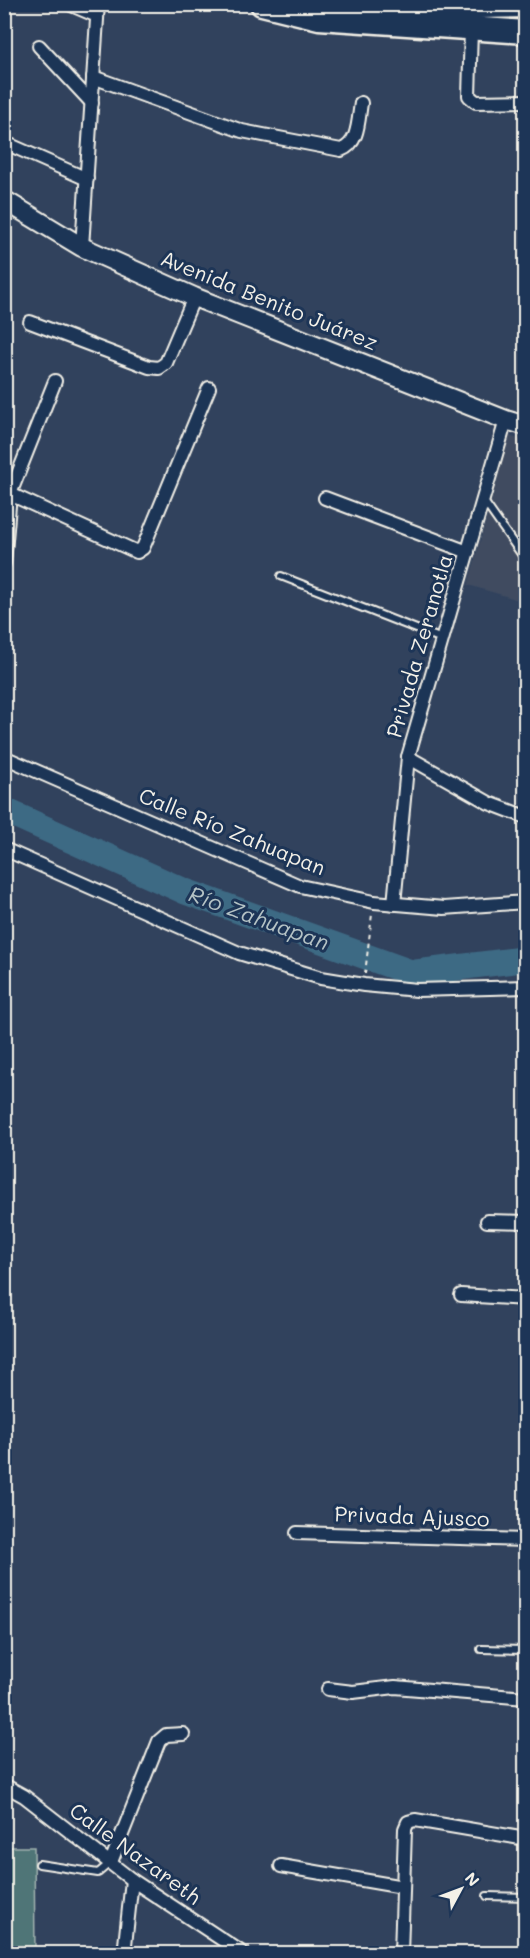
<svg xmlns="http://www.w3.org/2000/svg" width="530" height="1958" font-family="Mali,sans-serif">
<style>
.built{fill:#3f4b61}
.green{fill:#4f7577;stroke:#a2b3b0;stroke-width:1.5}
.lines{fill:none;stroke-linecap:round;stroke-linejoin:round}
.river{stroke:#3e6a84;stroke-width:26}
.service-casing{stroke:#f4f1e8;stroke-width:10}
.minor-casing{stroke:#f4f1e8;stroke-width:16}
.secondary-casing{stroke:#f4f1e8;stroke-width:22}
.motorway-casing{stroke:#f4f1e8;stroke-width:27}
.path{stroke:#f4f1e8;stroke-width:2;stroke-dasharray:4.5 4.5;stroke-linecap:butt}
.service{stroke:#1d3557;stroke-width:6}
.minor{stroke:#1d3557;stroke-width:12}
.secondary{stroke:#1d3557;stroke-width:18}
.motorway{stroke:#1d3557;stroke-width:22}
.labels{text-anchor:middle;stroke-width:6;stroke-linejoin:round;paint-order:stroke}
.street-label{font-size:21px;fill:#f4f1e8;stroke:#1d3557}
.water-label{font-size:22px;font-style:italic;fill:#b4c2c5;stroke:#1d3557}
</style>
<rect width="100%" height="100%" fill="#31425d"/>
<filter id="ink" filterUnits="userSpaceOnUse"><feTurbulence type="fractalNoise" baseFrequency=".0167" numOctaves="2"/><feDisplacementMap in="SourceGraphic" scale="12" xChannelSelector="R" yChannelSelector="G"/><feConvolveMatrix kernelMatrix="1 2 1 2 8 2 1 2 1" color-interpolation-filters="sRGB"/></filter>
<g filter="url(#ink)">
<!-- built -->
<path class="built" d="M 509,436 L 525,441 L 525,602 L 468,585 Z"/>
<!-- green -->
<path class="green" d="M 4,1847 L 34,1847 L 35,1953 L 5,1953 Z"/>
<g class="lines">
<!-- river -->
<path class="river" d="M 4,810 L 184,891 L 412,973 L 526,959"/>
<!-- service casing -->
<g class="service-casing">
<g id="service">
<path d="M 483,500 L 526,561"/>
<path d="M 281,576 L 442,639"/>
<path d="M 481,1649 L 526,1650"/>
<path d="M 39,1864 L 98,1873 L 110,1863"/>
<path d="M 487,1896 L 526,1897"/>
</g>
</g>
<!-- minor casing -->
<g class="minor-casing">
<g id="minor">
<path d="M 69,4 L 97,16"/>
<path d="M 471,29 L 469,96 L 476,102 L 526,101"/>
<path d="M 39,46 L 92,103"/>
<path d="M 93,77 L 242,131 L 341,150 C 359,143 358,121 361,103"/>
<path d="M 10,145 L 87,179"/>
<path d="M 82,247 L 98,4"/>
<path d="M 30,322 L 149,367 L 159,368 L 166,363 L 194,297"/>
<path d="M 10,494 L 137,552 L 143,548 L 209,388"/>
<path d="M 325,498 L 468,552"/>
<path d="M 4,563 L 10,494 L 55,381"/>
<path d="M 4,757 L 300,886 L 374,902 L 444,908 L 526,902"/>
<path d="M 408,757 L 489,803 L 526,817"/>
<path d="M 4,849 L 239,953 L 321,978 L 364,985 L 417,990 L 526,987"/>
<path d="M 394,904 L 408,757 L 506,420"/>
<path d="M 487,1221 L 526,1222"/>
<path d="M 461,1295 L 526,1299"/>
<path d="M 297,1533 L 526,1540"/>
<path d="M 328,1689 L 353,1692 L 395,1687 L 526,1698"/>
<path d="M 4,1785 L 24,1796 L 132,1880 L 244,1954"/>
<path d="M 111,1862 L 159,1741 L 166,1735 L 183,1734"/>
<path d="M 281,1866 L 403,1887"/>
<path d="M 124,1954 L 132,1880"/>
<path d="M 401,1954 L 405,1829 L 408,1822 L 415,1820 L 526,1839"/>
</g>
</g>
<!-- secondary casing -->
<g class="secondary-casing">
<path id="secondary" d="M 4,200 L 82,247 L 194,297 L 506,420 L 526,426"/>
</g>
<!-- motorway casing -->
<g class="motorway-casing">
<g id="motorway">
<path d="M 262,4 L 319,18 L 526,32"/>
<path d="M 392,4 L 429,8 L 526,6"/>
</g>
</g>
<!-- path -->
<path class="path" d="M 365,974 L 372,914"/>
<!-- service -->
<use href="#service" class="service"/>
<!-- minor -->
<use href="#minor" class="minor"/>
<!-- secondary -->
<use href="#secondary" class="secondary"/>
<!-- motorway -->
<use href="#motorway" class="motorway"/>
</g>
</g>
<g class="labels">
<!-- street labels -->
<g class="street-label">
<text transform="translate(269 301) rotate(22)" y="7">Avenida Benito Juárez</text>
<text transform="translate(420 646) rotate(-74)" y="7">Privada Zeranotla</text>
<text transform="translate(232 832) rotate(22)" y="7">Calle Río Zahuapan</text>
<text transform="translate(412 1517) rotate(2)" y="7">Privada Ajusco</text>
<text transform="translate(135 1854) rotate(36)" y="7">Calle Nazareth</text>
</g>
<!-- water labels -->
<g class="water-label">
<text transform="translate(259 918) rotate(20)" y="8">Río Zahuapan</text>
</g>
</g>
<!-- margin -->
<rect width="530" height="1958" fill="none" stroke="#1d3557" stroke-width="24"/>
<rect x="12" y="12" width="506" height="1934" fill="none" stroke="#f4f1e8" stroke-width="2" filter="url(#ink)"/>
<!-- north arrow -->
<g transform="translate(461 1889) rotate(49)" stroke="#1d3557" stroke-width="4.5" paint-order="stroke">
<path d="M0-4.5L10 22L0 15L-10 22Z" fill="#f4f1e8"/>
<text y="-9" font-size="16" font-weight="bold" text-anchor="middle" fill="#f4f1e8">N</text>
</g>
</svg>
